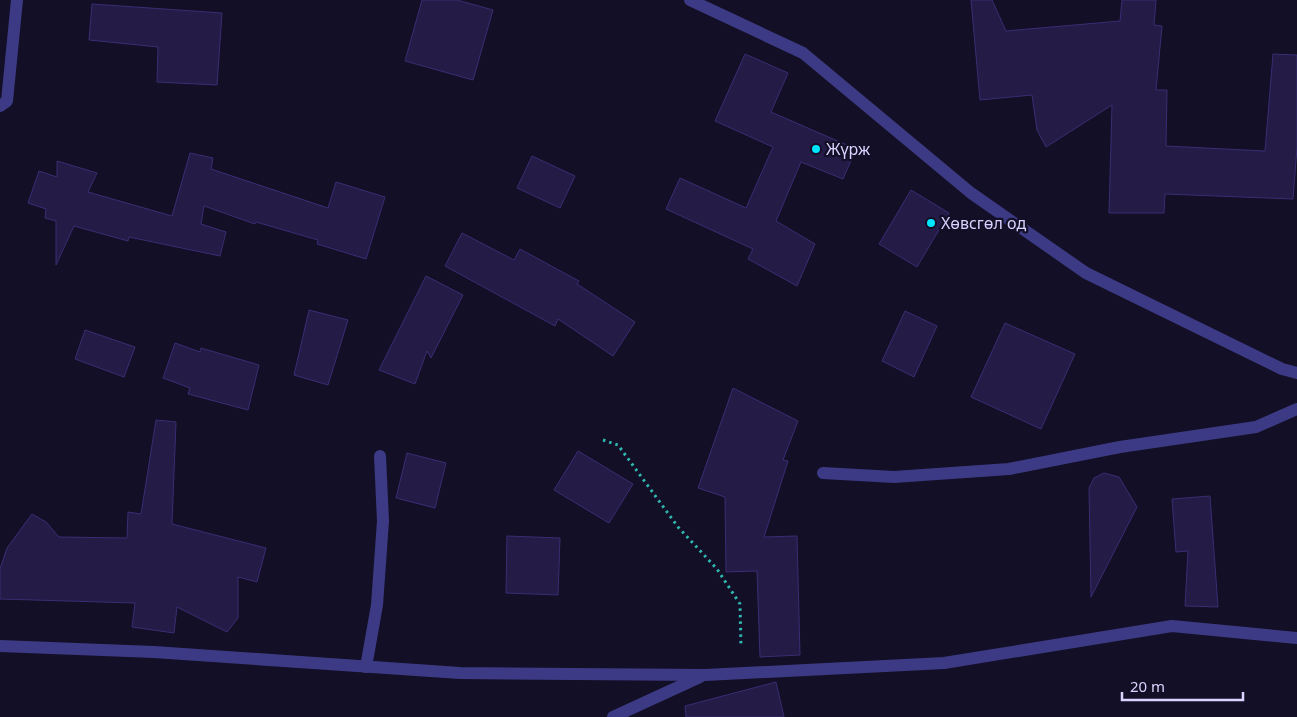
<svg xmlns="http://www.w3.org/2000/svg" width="1297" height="717" font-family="'Noto Sans',sans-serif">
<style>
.building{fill:#241b47;stroke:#3b2d73}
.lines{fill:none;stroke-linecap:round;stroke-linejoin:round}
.path{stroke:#2fb8b0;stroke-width:3;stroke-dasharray:2.5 4;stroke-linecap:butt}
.minor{stroke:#3d3a85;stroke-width:12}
.poi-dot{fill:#00e5ff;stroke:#130f26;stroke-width:2}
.labels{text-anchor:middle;stroke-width:4.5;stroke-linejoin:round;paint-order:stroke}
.poi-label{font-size:16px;fill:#d9d4ff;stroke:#130f26;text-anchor:start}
</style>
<rect width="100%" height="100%" fill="#130f26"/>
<!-- building -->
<g class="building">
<path d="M 422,0 L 457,0 L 493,10 L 473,80 L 405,61 Z"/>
<path d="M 971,0 L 992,0 L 1006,31 L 1120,21 L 1122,0 L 1156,0 L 1154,25 L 1162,26 L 1156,90 L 1167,90 L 1166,146 L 1265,151 L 1273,54 L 1297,55 L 1297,147 L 1293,199 L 1165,194 L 1164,213 L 1109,213 L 1112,105 L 1046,147 L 1037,130 L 1032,95 L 980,100 Z"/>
<path d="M 92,4 L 222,13 L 217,85 L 157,82 L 158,47 L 89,40 Z"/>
<path d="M 745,54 L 788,73 L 771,112 L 856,149 L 843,179 L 801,162 L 776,221 L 815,244 L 797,286 L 748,259 L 753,249 L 666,209 L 680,178 L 746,208 L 773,147 L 715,121 Z"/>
<path d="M 190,153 L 213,158 L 211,169 L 328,208 L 336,182 L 385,197 L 366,259 L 317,244 L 318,240 L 256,222 L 255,224 L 204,206 L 201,224 L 226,232 L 220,256 L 129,237 L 128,241 L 74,226 L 56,265 L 56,221 L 45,218 L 46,209 L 28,203 L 39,171 L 57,177 L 57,161 L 97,173 L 88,192 L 172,216 Z"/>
<path d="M 532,156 L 575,176 L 560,208 L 517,188 Z"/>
<path d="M 911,190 L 949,213 L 917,267 L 879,244 Z"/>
<path d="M 462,233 L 514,260 L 520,249 L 579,281 L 577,284 L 635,322 L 613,356 L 558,319 L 555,326 L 445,266 Z"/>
<path d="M 426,276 L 463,295 L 431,358 L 427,351 L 415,384 L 379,370 Z"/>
<path d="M 309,310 L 348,320 L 328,385 L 294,375 Z"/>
<path d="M 905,311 L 937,326 L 914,377 L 882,361 Z"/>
<path d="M 1005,323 L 1075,354 L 1041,429 L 971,397 Z"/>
<path d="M 85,330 L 135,347 L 124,377 L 75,359 Z"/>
<path d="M 175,343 L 200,352 L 201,348 L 259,365 L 248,410 L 188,394 L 190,388 L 163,378 Z"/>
<path d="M 733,388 L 798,421 L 783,460 L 788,461 L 764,537 L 797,536 L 800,655 L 760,657 L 757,571 L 726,572 L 725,497 L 698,488 Z"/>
<path d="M 156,420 L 176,422 L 172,524 L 266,548 L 257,582 L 238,577 L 238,618 L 227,632 L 177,607 L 174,633 L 132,627 L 135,603 L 0,599 L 0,569 L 7,548 L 32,514 L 46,522 L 59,537 L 127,538 L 128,512 L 141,514 Z"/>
<path d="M 578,451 L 633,484 L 609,523 L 554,490 Z"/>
<path d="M 407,453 L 446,463 L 435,508 L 396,498 Z"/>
<path d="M 1104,473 L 1119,477 L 1137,507 L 1091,597 L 1089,488 L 1094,478 Z"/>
<path d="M 1210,496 L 1218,607 L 1185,606 L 1188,551 L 1176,552 L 1172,499 Z"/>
<path d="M 507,536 L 560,538 L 558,595 L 506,593 Z"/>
<path d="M 776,682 L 784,717 L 686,717 L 685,706 Z"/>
</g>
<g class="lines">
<!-- path -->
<path class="path" d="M 603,440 L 618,445 L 678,527 L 717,569 L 740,604 L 741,647"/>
<!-- minor -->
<g class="minor">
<path d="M 690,0 L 803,53 L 971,193 L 1086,273 L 1282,369 L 1297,373"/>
<path d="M 0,106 L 7,101 L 17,0"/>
<path d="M 823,473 L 894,477 L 1009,469 L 1120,447 L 1256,427 L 1297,409"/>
<path d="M 0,646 L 154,652 L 460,673 L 705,675 L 944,663 L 1172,626 L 1297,638"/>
<path d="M 366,667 L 377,605 L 383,521 L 380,456"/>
<path d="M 613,717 L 700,677"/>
</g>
</g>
<!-- markers -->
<g class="poi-dot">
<circle cx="816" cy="149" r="5"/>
<circle cx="931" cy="223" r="5"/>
</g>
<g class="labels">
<!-- poi labels -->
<g class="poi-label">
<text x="826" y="155">Жүрж</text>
<text x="941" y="229">Хөвсгөл од</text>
</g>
</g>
<!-- scale -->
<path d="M1122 692v8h121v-8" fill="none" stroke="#d9d4ff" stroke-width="2.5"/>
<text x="1130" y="692" font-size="15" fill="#d9d4ff" stroke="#130f26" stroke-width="4" paint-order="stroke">20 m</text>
</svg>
